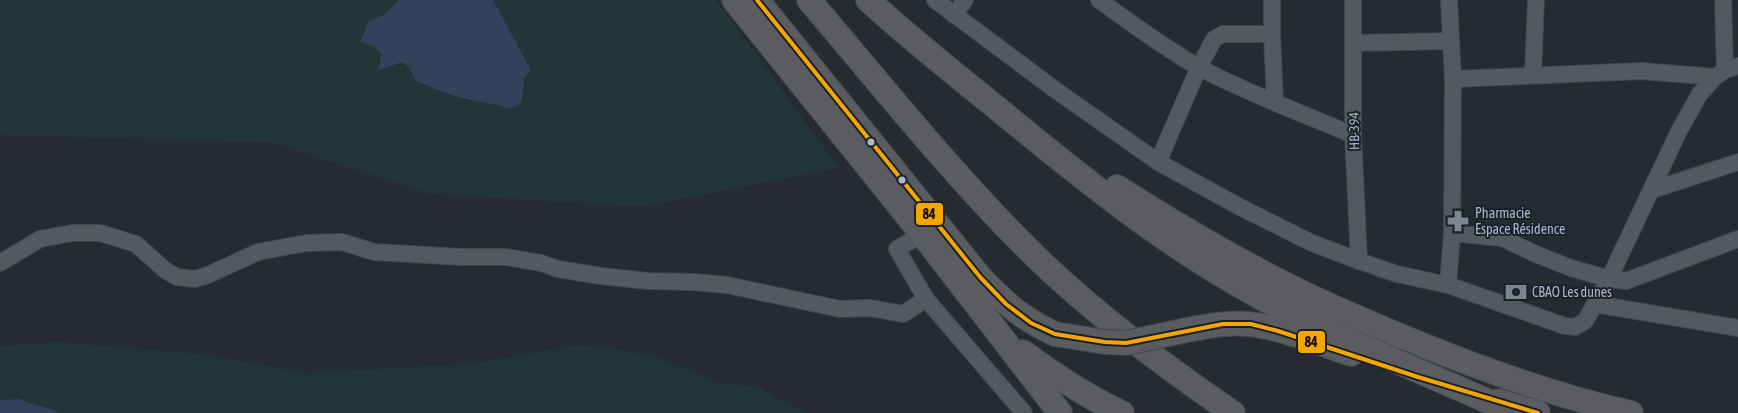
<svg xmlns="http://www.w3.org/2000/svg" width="1738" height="413" font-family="'Asap Condensed',sans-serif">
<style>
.green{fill:#223537}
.water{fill:#31435b}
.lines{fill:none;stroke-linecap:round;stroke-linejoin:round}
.minor-casing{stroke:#42474c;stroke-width:18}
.highway-casing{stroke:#41464e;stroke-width:26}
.minor{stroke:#545960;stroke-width:16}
.highway{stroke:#5a5c60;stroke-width:24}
.highway-bridge-casing{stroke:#41464e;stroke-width:26;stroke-linecap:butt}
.highway-bridge{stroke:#5a5c60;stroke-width:24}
.bus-1-casing{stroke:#18212c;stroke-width:8}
.bus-1{stroke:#f7a600;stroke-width:4}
.bus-dot{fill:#adb6c5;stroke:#18212c;stroke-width:2}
.labels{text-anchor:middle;stroke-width:4;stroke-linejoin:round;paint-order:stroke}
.street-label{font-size:14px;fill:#adb6c5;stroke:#18212c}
.poi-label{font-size:14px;fill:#adb6c5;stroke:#18212c;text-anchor:start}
.line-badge{stroke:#18212c;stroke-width:2}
.pale-badge-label{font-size:14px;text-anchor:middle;font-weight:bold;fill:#111}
</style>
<rect width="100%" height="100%" fill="#252b31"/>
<!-- green -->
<g class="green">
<path d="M 0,0 L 399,0 L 385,14 L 369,21 L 367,44 L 375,46 C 382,56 382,60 378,70 L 402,62 L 409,66 L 417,81 L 440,92 L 460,99 L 501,105 L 522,101 L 524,77 L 531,70 L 493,0 L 716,0 L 839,168 L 642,207 L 429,194 L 274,143 L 0,135 Z"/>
<path d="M 58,342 L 209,355 L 305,373 L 469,364 L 579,345 L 619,349 L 659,358 L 720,383 L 759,387 L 781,400 L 808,413 L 60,413 L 51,408 L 31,405 L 20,399 L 0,400 L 0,346 Z"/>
</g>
<!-- water -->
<g class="water">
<path d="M 399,0 L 493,0 L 531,70 L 524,78 L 522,101 L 514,107 L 506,109 L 501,105 C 472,102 445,95 419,82 C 410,77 414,69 402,62 L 377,71 C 387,51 377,47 360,42 L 369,21 L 385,14 Z"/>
<path d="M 20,399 C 34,406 47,406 60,413 L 0,413 L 0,400 Z"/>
</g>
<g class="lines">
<!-- minor casing -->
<g class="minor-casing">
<g id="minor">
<path d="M 935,0 L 1054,89 L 1158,162 L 1240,207 L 1312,243 L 1359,261 L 1397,274 L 1448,285 L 1565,326 L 1575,327 L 1585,321 L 1595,304 L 1609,279 L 1678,133 L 1699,95 L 1715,77 L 1725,70 L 1738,66"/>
<path d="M 1099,0 C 1131,23 1164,48 1200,68 C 1249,94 1302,113 1353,135"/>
<path d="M 1272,0 L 1272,34 L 1275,102"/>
<path d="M 1353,0 L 1353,135 L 1359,261"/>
<path d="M 1723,0 L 1725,70"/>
<path d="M 954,15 L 965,0"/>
<path d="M 1354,43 L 1450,41"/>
<path d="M 1533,75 L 1536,0"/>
<path d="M 1453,79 L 1642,71 L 1715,77"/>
<path d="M 1158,162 L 1199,67 L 1214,39 L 1223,34 L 1272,34"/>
<path d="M 1652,190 L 1738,162"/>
<path d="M 1452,233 L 1502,238 L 1538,255 L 1571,268 L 1609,279 L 1626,281 L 1738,239"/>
<path d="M 922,234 L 897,249 L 926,299 L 1024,413"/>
<path d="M 0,263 L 40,239 L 72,233 L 100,233 L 136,244 L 165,270 L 177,277 L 195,279 L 208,275 L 258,252 L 306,243 L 342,242 L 374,252 L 462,257 L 506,257 L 541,263 L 558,269 L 601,276 L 648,281 L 693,282 L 727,285 L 840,309 L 870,308 L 903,314 L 926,299"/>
<path d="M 1448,285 L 1452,233 L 1453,79 L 1449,0"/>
<path d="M 1595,304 L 1738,328"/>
</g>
</g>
<!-- highway casing -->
<g class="highway-casing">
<g id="highway">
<path d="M 734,0 L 922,234 L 1060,413"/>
<path d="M 757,0 L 980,277 C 1006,304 1021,318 1055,334"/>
<path d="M 809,0 C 883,87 955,178 1037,258 C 1097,316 1164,366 1233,413"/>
<path d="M 868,0 C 917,45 969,85 1020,127 C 1096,189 1173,250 1260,297 C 1342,341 1430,374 1514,413"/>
<path d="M 1117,187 C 1183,229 1251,269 1322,302 C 1344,312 1368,322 1391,332 C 1469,365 1548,394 1631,413"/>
<path d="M 1187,330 C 1208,326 1228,322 1249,324 C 1279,327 1322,344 1351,354"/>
<path d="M 1023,352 C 1054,375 1087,397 1122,413"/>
<path d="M 1499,401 L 1538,413"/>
</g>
</g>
<!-- minor -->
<use href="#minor" class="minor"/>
<!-- highway -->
<use href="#highway" class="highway"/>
<!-- highway-bridge casing -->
<g class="highway-bridge-casing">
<path id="highway-bridge" d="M 1055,334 L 1105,342 L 1126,343 L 1187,330"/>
</g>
<!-- highway-bridge -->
<use href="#highway-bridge" class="highway-bridge"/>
<!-- bus-1 casing -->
<g class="bus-1-casing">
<path id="bus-1" d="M 757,0 L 980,277 L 1006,304 L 1031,323 L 1055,334 L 1105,342 L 1126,343 L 1223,324 L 1251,324 L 1278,331 L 1418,377 L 1538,413"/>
</g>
<!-- bus-1 -->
<use href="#bus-1" class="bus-1"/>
</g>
<!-- icons -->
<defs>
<g id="pharmacy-bare" transform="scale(1.725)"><path d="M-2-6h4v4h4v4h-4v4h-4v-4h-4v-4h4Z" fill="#7d8591" stroke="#18212c" stroke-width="2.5" paint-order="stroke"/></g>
<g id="bank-bare" transform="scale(1.725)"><path d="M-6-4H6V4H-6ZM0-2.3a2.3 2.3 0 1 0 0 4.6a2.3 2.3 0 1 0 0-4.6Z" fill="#7d8591" stroke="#18212c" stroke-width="2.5" paint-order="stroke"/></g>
</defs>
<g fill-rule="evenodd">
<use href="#pharmacy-bare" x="1458" y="221"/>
<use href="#bank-bare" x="1516" y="292"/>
</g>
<!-- markers -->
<g class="bus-dot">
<circle cx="871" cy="142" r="4.5"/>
<circle cx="902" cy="180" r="4.5"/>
</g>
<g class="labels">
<!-- street labels -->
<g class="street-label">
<text transform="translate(1354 131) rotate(-91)" y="5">HB-394</text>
</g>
<!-- poi labels -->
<g class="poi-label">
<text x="1475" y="218">Pharmacie<tspan x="1475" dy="16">Espace Résidence</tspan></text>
<text x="1532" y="297">CBAO Les dunes</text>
</g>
</g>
<g class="line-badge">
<rect x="915" y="202" width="29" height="24" rx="5" fill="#f7a600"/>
<rect x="1297" y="330" width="29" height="24" rx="5" fill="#f7a600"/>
</g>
<g class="pale-badge-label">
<text x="929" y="219">84</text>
<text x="1311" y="347">84</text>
</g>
</svg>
